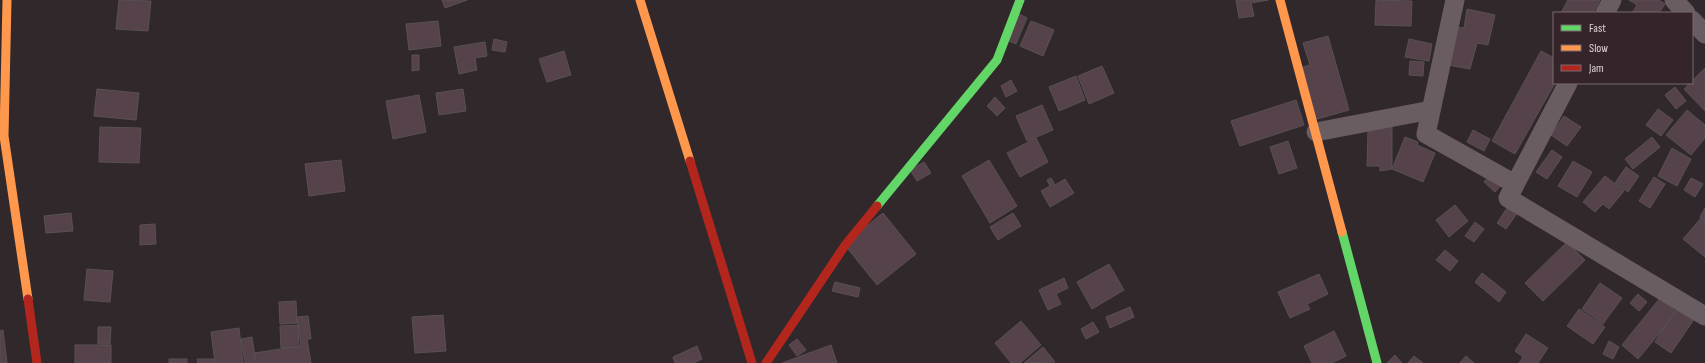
<svg xmlns="http://www.w3.org/2000/svg" width="1705" height="363" font-family="'Sofia Sans Condensed',sans-serif">
<style>
.building{fill:#56424a;stroke:#585153}
.lines{fill:none;stroke-linecap:round;stroke-linejoin:round}
.street{stroke:#695d61;stroke-width:19}
.fast{stroke:#63d668;stroke-width:9}
.slow{stroke:#ff974d;stroke-width:9}
.jam{stroke:#b3261e;stroke-width:9}
</style>
<rect width="100%" height="100%" fill="#31282b"/>
<!-- building -->
<g class="building">
<path d="M 119,0 L 151,1 L 148,31 L 116,29 Z"/>
<path d="M 442,0 L 467,0 L 445,8 Z"/>
<path d="M 1236,0 L 1268,0 L 1251,3 L 1254,16 L 1239,18 Z"/>
<path d="M 1376,0 L 1412,1 L 1411,26 L 1375,25 Z"/>
<path d="M 1568,0 L 1600,0 L 1593,13 L 1561,13 Z"/>
<path d="M 1629,0 L 1659,0 L 1665,4 L 1659,13 L 1632,13 L 1637,5 Z"/>
<path d="M 1467,9 L 1495,15 L 1488,45 L 1477,43 L 1470,69 L 1448,65 L 1457,27 L 1464,28 Z"/>
<path d="M 1019,14 L 1027,18 L 1016,44 L 1007,40 Z"/>
<path d="M 438,21 L 441,46 L 409,50 L 406,24 Z"/>
<path d="M 1031,21 L 1054,30 L 1043,56 L 1020,46 Z"/>
<path d="M 1328,36 L 1349,110 L 1310,121 L 1297,69 L 1310,65 L 1303,43 Z"/>
<path d="M 494,39 L 507,42 L 505,52 L 492,50 Z"/>
<path d="M 1409,39 L 1432,44 L 1429,61 L 1405,57 Z"/>
<path d="M 485,42 L 487,56 L 475,58 L 477,70 L 459,74 L 454,47 Z"/>
<path d="M 564,51 L 571,75 L 547,82 L 539,59 Z"/>
<path d="M 1541,51 L 1554,58 L 1555,83 L 1515,154 L 1492,141 Z"/>
<path d="M 412,55 L 419,55 L 419,70 L 412,71 Z"/>
<path d="M 1410,61 L 1424,62 L 1423,76 L 1409,75 Z"/>
<path d="M 1102,66 L 1114,93 L 1089,104 L 1078,76 Z"/>
<path d="M 1705,68 L 1705,111 L 1684,89 Z"/>
<path d="M 1076,76 L 1085,100 L 1059,111 L 1049,87 Z"/>
<path d="M 1011,80 L 1017,91 L 1006,97 L 1001,86 Z"/>
<path d="M 1675,87 L 1686,101 L 1676,109 L 1665,95 Z"/>
<path d="M 97,89 L 139,93 L 136,120 L 94,116 Z"/>
<path d="M 463,89 L 466,111 L 439,115 L 436,93 Z"/>
<path d="M 419,95 L 426,132 L 393,139 L 386,101 Z"/>
<path d="M 995,97 L 1005,108 L 997,116 L 987,106 Z"/>
<path d="M 1296,100 L 1304,125 L 1240,146 L 1231,121 Z"/>
<path d="M 1042,105 L 1053,130 L 1027,141 L 1016,116 Z"/>
<path d="M 1658,109 L 1673,120 L 1661,136 L 1646,125 Z"/>
<path d="M 1687,110 L 1705,125 L 1705,138 L 1691,155 L 1666,135 Z"/>
<path d="M 1564,116 L 1581,127 L 1567,146 L 1551,135 Z"/>
<path d="M 1392,126 L 1392,169 L 1380,171 L 1380,166 L 1367,166 L 1368,130 Z"/>
<path d="M 100,127 L 141,128 L 139,163 L 99,162 Z"/>
<path d="M 1473,130 L 1490,139 L 1484,151 L 1467,142 Z"/>
<path d="M 1405,137 L 1418,142 L 1417,145 L 1435,153 L 1423,182 L 1392,169 Z"/>
<path d="M 1652,137 L 1660,147 L 1633,169 L 1625,159 Z"/>
<path d="M 1036,138 L 1048,162 L 1020,177 L 1007,153 Z"/>
<path d="M 1288,141 L 1297,168 L 1279,174 L 1270,147 Z"/>
<path d="M 1672,148 L 1691,159 L 1677,186 L 1658,176 Z"/>
<path d="M 1552,150 L 1562,157 L 1547,179 L 1536,172 Z"/>
<path d="M 341,160 L 345,191 L 309,196 L 305,164 Z"/>
<path d="M 989,160 L 1017,206 L 990,223 L 962,176 Z"/>
<path d="M 1573,161 L 1592,172 L 1577,197 L 1558,186 Z"/>
<path d="M 924,162 L 931,173 L 917,181 L 910,170 Z"/>
<path d="M 1626,167 L 1639,176 L 1628,192 L 1615,183 Z"/>
<path d="M 1494,170 L 1505,181 L 1495,192 L 1484,182 Z"/>
<path d="M 1605,176 L 1624,191 L 1609,209 L 1603,204 L 1595,212 L 1583,202 Z"/>
<path d="M 1654,177 L 1665,184 L 1650,208 L 1639,201 Z"/>
<path d="M 1051,178 L 1055,185 L 1065,179 L 1074,193 L 1050,207 L 1041,191 L 1050,186 L 1047,180 Z"/>
<path d="M 1691,178 L 1703,184 L 1695,197 L 1684,190 Z"/>
<path d="M 1455,205 L 1468,221 L 1449,237 L 1436,220 Z"/>
<path d="M 1509,205 L 1518,212 L 1506,229 L 1497,223 Z"/>
<path d="M 1705,208 L 1705,220 L 1700,217 Z"/>
<path d="M 71,213 L 73,231 L 46,233 L 44,216 Z"/>
<path d="M 883,213 L 916,254 L 877,285 L 844,244 Z"/>
<path d="M 1013,213 L 1021,226 L 998,240 L 990,227 Z"/>
<path d="M 1702,217 L 1705,220 L 1705,257 L 1683,239 Z"/>
<path d="M 1475,222 L 1484,229 L 1474,242 L 1465,236 Z"/>
<path d="M 155,224 L 156,244 L 140,245 L 140,225 Z"/>
<path d="M 1567,242 L 1585,260 L 1543,301 L 1525,283 Z"/>
<path d="M 1445,250 L 1458,261 L 1450,271 L 1436,260 Z"/>
<path d="M 1109,264 L 1124,290 L 1092,309 L 1077,282 Z"/>
<path d="M 87,269 L 113,271 L 110,302 L 84,300 Z"/>
<path d="M 1482,273 L 1506,292 L 1499,302 L 1475,282 Z"/>
<path d="M 1319,274 L 1328,294 L 1307,304 L 1310,309 L 1290,318 L 1278,292 Z"/>
<path d="M 1064,278 L 1068,288 L 1056,294 L 1061,304 L 1048,310 L 1039,290 Z"/>
<path d="M 835,282 L 860,288 L 858,297 L 832,291 Z"/>
<path d="M 1600,283 L 1622,298 L 1603,324 L 1582,309 Z"/>
<path d="M 1638,294 L 1647,302 L 1639,311 L 1630,303 Z"/>
<path d="M 1660,298 L 1677,312 L 1638,359 L 1622,345 Z"/>
<path d="M 296,301 L 297,323 L 280,324 L 279,302 Z"/>
<path d="M 1130,307 L 1134,317 L 1110,328 L 1106,317 Z"/>
<path d="M 1678,307 L 1695,318 L 1671,353 L 1655,342 Z"/>
<path d="M 1579,309 L 1605,327 L 1593,344 L 1567,326 Z"/>
<path d="M 443,315 L 446,351 L 415,353 L 412,317 Z"/>
<path d="M 308,316 L 311,339 L 307,339 L 311,363 L 255,363 L 254,353 L 301,346 L 297,317 Z"/>
<path d="M 1021,321 L 1041,345 L 1020,363 L 1011,363 L 995,343 Z"/>
<path d="M 1093,322 L 1099,332 L 1086,339 L 1081,329 Z"/>
<path d="M 298,325 L 299,347 L 281,348 L 280,326 Z"/>
<path d="M 98,327 L 111,327 L 110,344 L 98,344 Z"/>
<path d="M 239,328 L 243,363 L 215,363 L 211,332 Z"/>
<path d="M 3,330 L 7,363 L 0,363 L 0,331 Z"/>
<path d="M 1334,331 L 1346,356 L 1332,363 L 1312,363 L 1304,346 Z"/>
<path d="M 1526,334 L 1548,348 L 1538,363 L 1519,363 L 1523,357 L 1515,351 Z"/>
<path d="M 252,337 L 256,363 L 245,363 L 241,339 Z"/>
<path d="M 797,339 L 806,350 L 797,356 L 789,345 Z"/>
<path d="M 1609,341 L 1619,347 L 1613,359 L 1603,354 Z"/>
<rect x="75" y="345" width="36" height="18"/>
<path d="M 831,345 L 837,363 L 782,363 Z"/>
<path d="M 697,346 L 702,359 L 694,363 L 675,363 L 673,357 Z"/>
<path d="M 1043,347 L 1055,362 L 1024,363 Z"/>
<path d="M 1395,355 L 1402,363 L 1387,363 Z"/>
<path d="M 1414,356 L 1423,363 L 1408,363 Z"/>
<path d="M 1466,356 L 1474,363 L 1460,363 Z"/>
<rect x="169" y="359" width="18" height="4"/>
<path d="M 197,359 L 214,359 L 214,363 L 198,363 Z"/>
</g>
<g class="lines">
<!-- street -->
<g class="street">
<path d="M 1455,0 L 1426,134 L 1515,184"/>
<path d="M 1674,0 L 1686,13"/>
<path d="M 1605,13 L 1612,0"/>
<path d="M 1692,20 L 1705,34"/>
<path d="M 1568,83 L 1508,198 L 1705,316"/>
<path d="M 1316,132 L 1431,110"/>
</g>
<!-- fast -->
<g class="fast">
<path d="M 877,206 L 997,60 L 1020,0"/>
<path d="M 1342,232 L 1377,363"/>
</g>
<!-- slow -->
<g class="slow">
<path d="M 7,0 L 4,136 L 28,299"/>
<path d="M 640,0 L 690,161"/>
<path d="M 1280,0 L 1342,232"/>
</g>
<!-- jam -->
<g class="jam">
<path d="M 690,161 L 752,363"/>
<path d="M 28,299 L 37,363"/>
<path d="M 766,363 L 846,244 L 877,206"/>
</g>
</g>
<!-- legend -->
<rect x="1553" y="12" width="140" height="72" fill="#35242a" stroke="#796a6f"/>
<rect x="1561" y="25" width="20" height="6" fill="#63d668" stroke="#796a6f"/>
<text x="1589" y="32" font-size="12" fill="#dfd3d7">Fast</text>
<rect x="1561" y="45" width="20" height="6" fill="#ff974d" stroke="#796a6f"/>
<text x="1589" y="52" font-size="12" fill="#dfd3d7">Slow</text>
<rect x="1561" y="65" width="20" height="6" fill="#b3261e" stroke="#796a6f"/>
<text x="1589" y="72" font-size="12" fill="#dfd3d7">Jam</text>
</svg>
